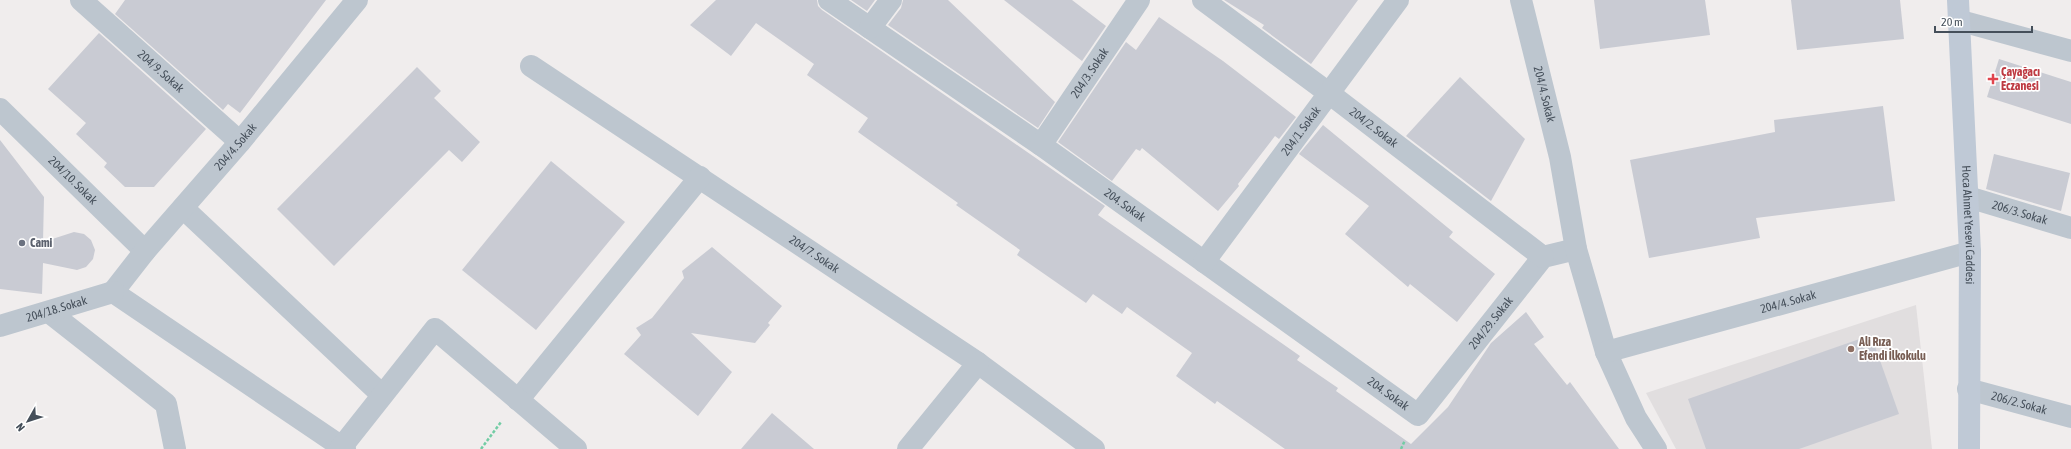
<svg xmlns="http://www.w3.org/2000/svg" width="2071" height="449" font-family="'Asap Condensed',sans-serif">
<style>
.education{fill:#e1dedf}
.building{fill:#c9cbd3}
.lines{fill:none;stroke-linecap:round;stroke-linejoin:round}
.path{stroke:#72cca4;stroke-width:2.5;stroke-dasharray:3 2;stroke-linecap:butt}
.minor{stroke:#bdc6cf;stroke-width:22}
.secondary{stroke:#bfc9d6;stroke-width:22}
.health-dot{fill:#e0444e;stroke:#fff;stroke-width:1.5}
.worship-dot{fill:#6b7280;stroke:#fff;stroke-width:1.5}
.education-dot{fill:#8d6e63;stroke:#fff;stroke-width:1.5}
.labels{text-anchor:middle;stroke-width:3.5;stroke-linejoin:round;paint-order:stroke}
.street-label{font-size:12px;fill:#454f5a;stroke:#fff}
.health-label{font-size:12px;font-weight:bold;fill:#be3a42;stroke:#fff;text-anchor:start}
.worship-label{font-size:12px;font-weight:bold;fill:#5b616d;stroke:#fff;text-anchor:start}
.education-label{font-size:12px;font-weight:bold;fill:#785e54;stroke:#fff;text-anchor:start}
</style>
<rect width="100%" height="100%" fill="#f0eded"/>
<!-- education -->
<path class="education" d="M 1916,305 L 1932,449 L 1676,449 L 1646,393 Z"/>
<!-- building -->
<g class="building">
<path d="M 125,0 L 326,0 L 240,113 L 228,104 L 223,110 L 115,14 Z"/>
<path d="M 716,0 L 817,0 L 818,6 L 822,10 L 1105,206 L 1098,215 L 1300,356 L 1297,360 L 1338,388 L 1336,391 L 1411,444 L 1448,407 L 1491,343 L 1526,312 L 1544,337 L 1534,344 L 1567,385 L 1570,382 L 1619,449 L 1285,449 L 1217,401 L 1215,404 L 1176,376 L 1192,353 L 1127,307 L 1122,314 L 1093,294 L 1086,303 L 1017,255 L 1020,250 L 956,205 L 958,203 L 858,132 L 868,118 L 807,75 L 814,64 L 756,23 L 731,56 L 690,25 Z"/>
<path d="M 851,0 L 875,0 L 867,11 Z"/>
<path d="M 903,0 L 948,0 L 1055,102 L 1038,128 L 888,25 L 901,8 Z"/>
<path d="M 1004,0 L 1072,0 L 1106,26 L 1082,61 Z"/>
<path d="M 1224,0 L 1358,0 L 1311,64 L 1262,28 L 1264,25 Z"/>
<path d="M 1594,0 L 1705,0 L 1710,35 L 1600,49 Z"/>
<path d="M 1791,0 L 1900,0 L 1904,39 L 1797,50 Z"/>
<path d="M 1159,17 L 1223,61 L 1296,117 L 1279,139 L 1275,136 L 1238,184 L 1239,186 L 1218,211 L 1142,148 L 1140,151 L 1136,149 L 1112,181 L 1058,142 L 1126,42 L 1136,50 Z"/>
<path d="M 99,33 L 206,129 L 154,187 L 125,187 L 104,167 L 107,163 L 76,134 L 86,123 L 48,89 Z"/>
<path d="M 1999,59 L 2071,82 L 2071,124 L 1987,97 Z"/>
<path d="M 417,67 L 441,91 L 434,98 L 480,142 L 462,162 L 449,150 L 334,266 L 277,209 Z"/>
<path d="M 1460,77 L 1525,139 L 1491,201 L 1406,136 Z"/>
<path d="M 1883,106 L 1895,201 L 1756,218 L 1760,238 L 1649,258 L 1630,160 L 1775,132 L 1774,120 Z"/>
<path d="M 1323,125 L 1453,232 L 1449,237 L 1495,274 L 1457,322 L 1410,284 L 1408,287 L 1345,234 L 1369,206 L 1299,154 Z"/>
<path d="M 0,140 L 44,197 L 43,242 L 74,232 L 84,234 L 91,240 L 95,250 L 93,259 L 86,267 L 77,270 L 43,263 L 42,294 L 0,289 Z"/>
<path d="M 1994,154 L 2070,173 L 2061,211 L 1986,189 Z"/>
<path d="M 551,161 L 625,222 L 536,330 L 462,270 Z"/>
<path d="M 712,247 L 782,306 L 768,323 L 770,325 L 755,343 L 691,333 L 732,372 L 698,416 L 624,354 L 641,335 L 636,328 L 652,318 L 684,278 L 682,271 Z"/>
<path d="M 1871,335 L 1899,414 L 1799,449 L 1706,449 L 1688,399 Z"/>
<path d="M 772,413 L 814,449 L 741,449 Z"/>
</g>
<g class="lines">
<!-- path -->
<g class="path">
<path d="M 481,449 L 501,422"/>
<path d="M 1401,449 L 1405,440"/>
</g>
<!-- minor -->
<g class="minor">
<path id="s1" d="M 81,0 L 240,142"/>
<path id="s2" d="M 829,0 L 1041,145 L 1418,415 L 1543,257 L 1576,249"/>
<path id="s3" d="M 1203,0 L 1330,94 L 1543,257"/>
<path id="s4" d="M 1521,0 L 1560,157 L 1576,249 L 1606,352 L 1636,418 L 1656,449"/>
<path d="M 1961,21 L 2071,51"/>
<path d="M 870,28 L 891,0"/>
<path id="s5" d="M 531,66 L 978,363 L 1094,449"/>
<path id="s6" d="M 0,109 L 145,251"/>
<path id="s7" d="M 1041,145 L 1139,0"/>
<path id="s8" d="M 1968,197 L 2071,228"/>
<path d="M 183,208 L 381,394"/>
<path id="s9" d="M 1204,262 L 1398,0"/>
<path id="s10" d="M 113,292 L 145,251 L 240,142 L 357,0"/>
<path d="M 113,292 L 345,449"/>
<path d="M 49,312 L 166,404 L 175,449"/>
<path id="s11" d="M 0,326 L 113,292"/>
<path id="s12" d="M 1606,352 L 1970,252"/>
<path id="s13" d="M 1968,389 L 2071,417"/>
<path d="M 518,400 L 700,177"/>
<path d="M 340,449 L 435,329 L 576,449"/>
<path d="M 908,449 L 978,363"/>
</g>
<!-- secondary -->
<path class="secondary" id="s14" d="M 1958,0 L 1970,252 L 1969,449"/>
</g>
<!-- markers -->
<path class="health-dot" d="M1991 73h4v4h4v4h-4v4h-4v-4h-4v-4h4z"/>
<circle class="worship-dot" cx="22" cy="243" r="4"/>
<circle class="education-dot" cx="1851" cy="349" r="4"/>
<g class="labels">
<!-- street labels -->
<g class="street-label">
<text dy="4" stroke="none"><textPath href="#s1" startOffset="107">204/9. Sokak</textPath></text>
<text dy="4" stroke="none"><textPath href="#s7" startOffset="87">204/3. Sokak</textPath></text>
<text dy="4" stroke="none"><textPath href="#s4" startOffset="97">204/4. Sokak</textPath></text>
<text dy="4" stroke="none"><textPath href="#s3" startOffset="213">204/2. Sokak</textPath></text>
<text dy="4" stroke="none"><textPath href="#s9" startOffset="163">204/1. Sokak</textPath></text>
<text dy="4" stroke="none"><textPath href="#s10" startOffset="190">204/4. Sokak</textPath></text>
<text dy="4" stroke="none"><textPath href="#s6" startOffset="102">204/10. Sokak</textPath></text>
<text dy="4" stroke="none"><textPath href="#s2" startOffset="360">204. Sokak</textPath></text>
<text dy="4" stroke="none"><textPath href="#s8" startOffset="54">206/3. Sokak</textPath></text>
<text dy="4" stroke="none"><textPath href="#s14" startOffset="225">Hoca Ahmet Yesevi Caddesi</textPath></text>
<text dy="4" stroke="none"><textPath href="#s5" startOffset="340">204/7. Sokak</textPath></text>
<text dy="4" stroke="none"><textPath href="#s12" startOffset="189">204/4. Sokak</textPath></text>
<text dy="4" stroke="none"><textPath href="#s11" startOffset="59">204/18. Sokak</textPath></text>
<text dy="4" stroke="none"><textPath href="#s2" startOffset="838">204/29. Sokak</textPath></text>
<text dy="4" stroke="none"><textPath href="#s2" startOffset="684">204. Sokak</textPath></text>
<text dy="4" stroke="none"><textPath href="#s13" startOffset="53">206/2. Sokak</textPath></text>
</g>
<!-- health labels -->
<g class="health-label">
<text x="2001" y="76">Çayağacı<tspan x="2001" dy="14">Eczanesi</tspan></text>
</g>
<!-- worship labels -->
<g class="worship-label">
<text x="30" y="247">Cami</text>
</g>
<!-- education labels -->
<g class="education-label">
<text x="1859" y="346">Ali Rıza<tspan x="1859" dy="14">Efendi İlkokulu</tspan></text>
</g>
</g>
<!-- north arrow -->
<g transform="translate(28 421) rotate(231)" stroke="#ffffff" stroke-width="3" paint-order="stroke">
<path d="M0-3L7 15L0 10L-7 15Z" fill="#454f5a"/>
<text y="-6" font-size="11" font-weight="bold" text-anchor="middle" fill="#454f5a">N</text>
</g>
<!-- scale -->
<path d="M1935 26v6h97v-6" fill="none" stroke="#454f5a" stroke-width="2"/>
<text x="1941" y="26" font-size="12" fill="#454f5a" stroke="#ffffff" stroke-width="3" paint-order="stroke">20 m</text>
</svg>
